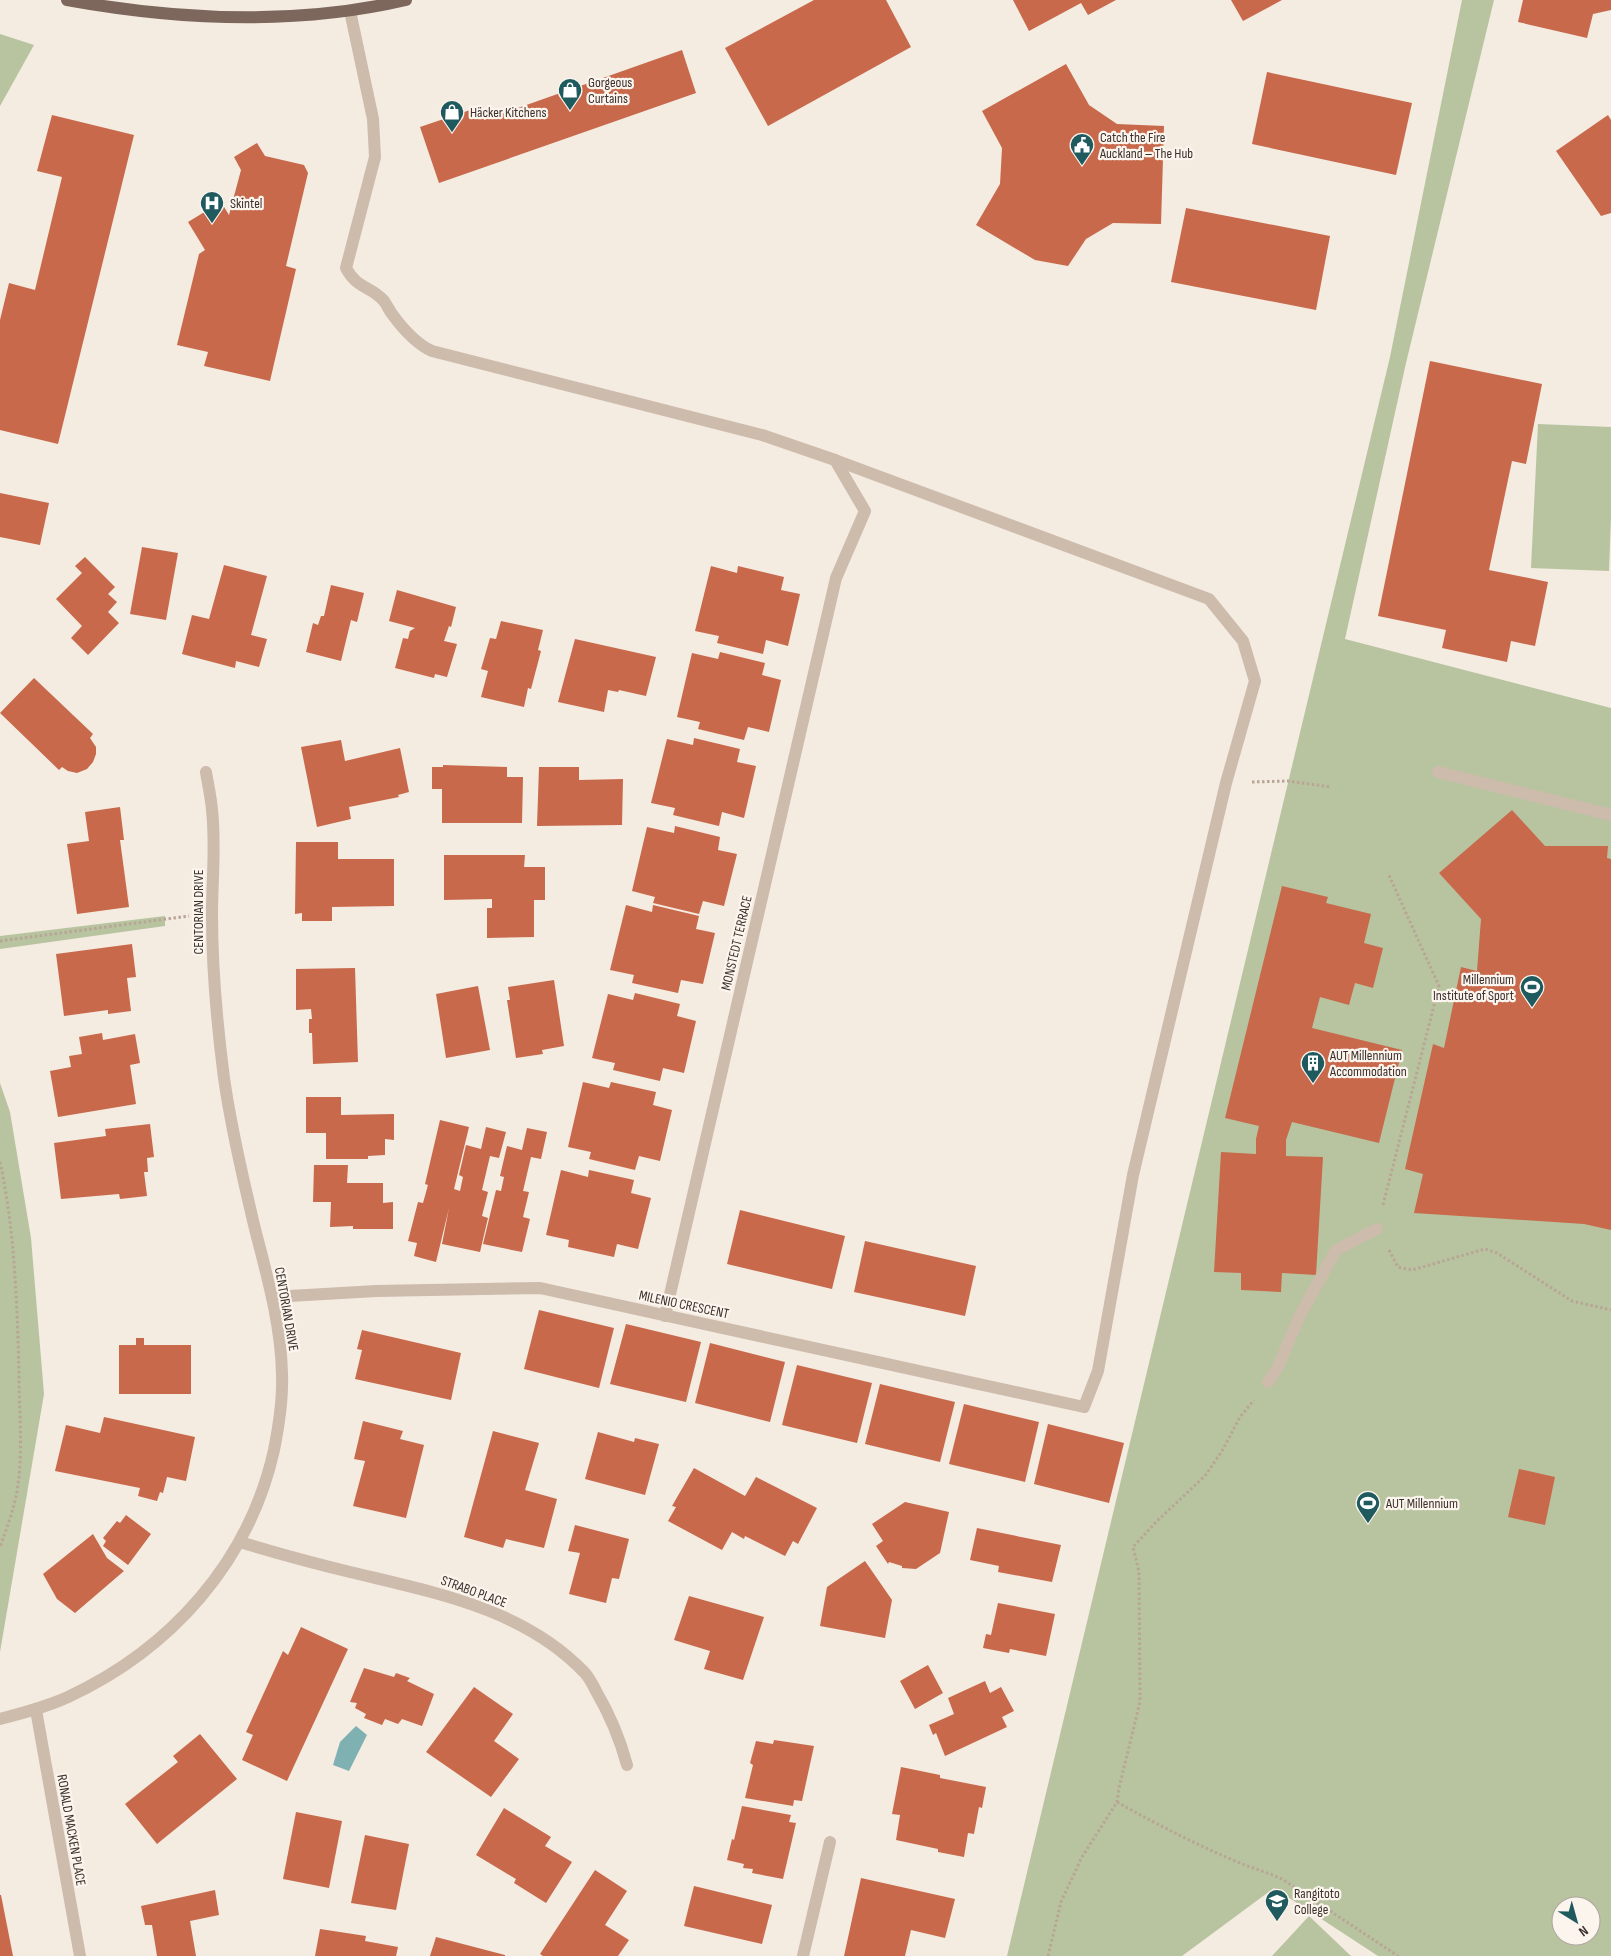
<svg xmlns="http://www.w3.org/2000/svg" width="1611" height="1956" font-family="'Sofia Sans Condensed',sans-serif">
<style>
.green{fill:#b8c4a0;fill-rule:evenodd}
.water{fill:#7fb0b2}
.building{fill:#c8694b}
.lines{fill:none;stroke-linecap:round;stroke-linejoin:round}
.path{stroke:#b9a596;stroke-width:3;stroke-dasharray:2.5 2.5;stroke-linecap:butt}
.minor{stroke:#cdbbac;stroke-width:12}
.major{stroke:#7d675c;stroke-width:12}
.labels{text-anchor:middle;stroke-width:4.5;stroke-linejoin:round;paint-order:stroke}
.poi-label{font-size:14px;fill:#3b302b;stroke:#fbf5ee;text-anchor:start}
.street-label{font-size:14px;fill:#3b302b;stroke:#fbf5ee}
</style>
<rect width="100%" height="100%" fill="#f4ebe1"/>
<!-- green -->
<g class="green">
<path d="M 1462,0 L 1494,0 L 1406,363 L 1345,639 L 1611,708 L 1611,1956 L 1378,1956 L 1274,1888 L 1182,1956 L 1007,1956 L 1390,357 ZM 1561,1906 L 1591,1906 L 1591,1936 L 1561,1936 Z"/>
<path d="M 0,34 L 34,45 L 0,106 Z"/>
<path d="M 1538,424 L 1611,427 L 1611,517 L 1609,571 L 1531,568 Z"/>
<path d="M 165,916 L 165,926 L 0,949 L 0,936 Z"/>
<path d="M 0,1083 L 10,1112 L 31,1238 L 44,1394 L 0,1652 Z"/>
<path d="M 1309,1916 L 1351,1956 L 1272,1956 Z"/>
</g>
<!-- water -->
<path class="water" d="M 356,1726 L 367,1735 L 349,1771 L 333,1765 L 340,1742 Z"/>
<!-- building -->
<g class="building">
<path d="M 814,0 L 886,0 L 911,47 L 768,126 L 725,48 Z"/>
<path d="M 1013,0 L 1116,0 L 1088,15 L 1081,3 L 1029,31 Z"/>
<path d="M 1231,0 L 1282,0 L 1243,21 Z"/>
<path d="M 1523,0 L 1611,0 L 1611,10 L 1593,14 L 1587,38 L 1518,22 Z"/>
<path d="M 682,50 L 696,93 L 439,183 L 420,127 L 479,107 L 484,120 Z"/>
<path d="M 1066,64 L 1089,105 L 1117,124 L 1164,126 L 1161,224 L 1113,223 L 1086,239 L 1068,266 L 1035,260 L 976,225 L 1000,184 L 1002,148 L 982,111 Z"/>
<path d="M 1267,72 L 1412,103 L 1396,175 L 1252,144 Z"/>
<path d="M 52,115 L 134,135 L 58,444 L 0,430 L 0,320 L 9,283 L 35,290 L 62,177 L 37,171 Z"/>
<path d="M 1608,115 L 1611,120 L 1611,213 L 1601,216 L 1556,151 Z"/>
<path d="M 257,143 L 265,156 L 304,165 L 308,173 L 286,266 L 296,269 L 270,381 L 204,366 L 208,352 L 177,345 L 199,254 L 205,250 L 188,222 L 221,202 L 229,215 L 241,170 L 234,157 Z"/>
<path d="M 1186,208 L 1330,236 L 1316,310 L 1171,282 Z"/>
<path d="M 1430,361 L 1542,384 L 1526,464 L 1512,461 L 1489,570 L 1548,582 L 1535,646 L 1511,641 L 1507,662 L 1442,648 L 1446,630 L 1378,616 Z"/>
<path d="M 0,493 L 49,503 L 40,545 L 0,537 Z"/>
<path d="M 142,547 L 178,553 L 166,620 L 130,614 Z"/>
<path d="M 85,557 L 115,587 L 108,594 L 117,602 L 108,612 L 119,623 L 88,655 L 71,638 L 82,626 L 56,599 L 82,573 L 75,566 Z"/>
<path d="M 224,565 L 267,576 L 251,635 L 267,639 L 259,667 L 236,661 L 235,668 L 182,654 L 192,615 L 209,619 Z"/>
<path d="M 711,566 L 737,573 L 738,566 L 784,577 L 781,590 L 800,594 L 788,646 L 766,640 L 763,654 L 717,643 L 719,636 L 695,631 Z"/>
<path d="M 331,585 L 364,593 L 357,622 L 351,620 L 341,661 L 306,652 L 313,623 L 318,625 L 321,616 L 324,616 Z"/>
<path d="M 397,590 L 456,607 L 451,627 L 449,626 L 444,641 L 457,644 L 447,677 L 435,674 L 434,678 L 395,668 L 403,638 L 408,639 L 410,631 L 415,628 L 389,621 Z"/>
<path d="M 501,621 L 543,630 L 538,650 L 541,651 L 531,689 L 528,688 L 524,707 L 481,697 L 488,671 L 481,669 L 490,638 L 496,639 Z"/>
<path d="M 575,639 L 656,657 L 646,696 L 619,690 L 618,692 L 608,690 L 604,712 L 558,702 Z"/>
<path d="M 720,652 L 765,663 L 762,675 L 781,680 L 769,732 L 748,727 L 744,740 L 698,729 L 700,722 L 677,717 L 692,653 L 718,659 Z"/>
<path d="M 34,678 L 93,734 L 90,738 L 96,747 L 96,754 L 93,762 L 87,769 L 77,773 L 68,771 L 62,767 L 59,770 L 0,713 Z"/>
<path d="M 694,738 L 740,749 L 737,762 L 756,766 L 744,818 L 722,812 L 719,826 L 673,815 L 675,808 L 651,803 L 667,739 L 693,745 Z"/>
<path d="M 341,740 L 345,761 L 400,748 L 409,792 L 398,795 L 399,797 L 349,807 L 351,819 L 317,827 L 301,747 Z"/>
<path d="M 443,765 L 507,767 L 507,777 L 523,777 L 522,823 L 442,823 L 442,789 L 432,789 L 432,767 L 443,767 Z"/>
<path d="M 539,767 L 579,767 L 579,780 L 623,779 L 622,825 L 537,826 Z"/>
<path d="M 120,807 L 124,840 L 120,840 L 129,907 L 77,914 L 67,844 L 89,841 L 85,812 Z"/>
<path d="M 1512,810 L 1545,846 L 1608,846 L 1607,858 L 1611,859 L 1611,1230 L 1584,1224 L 1414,1213 L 1423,1174 L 1405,1169 L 1433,1044 L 1444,1048 L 1461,967 L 1477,971 L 1481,919 L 1439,873 Z"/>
<path d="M 675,826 L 720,837 L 718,850 L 737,854 L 724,906 L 703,901 L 699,914 L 653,903 L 655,897 L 632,891 L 647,827 L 674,833 Z"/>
<path d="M 296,842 L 338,842 L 338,859 L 394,859 L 394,906 L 332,907 L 332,921 L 302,921 L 302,913 L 295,914 Z"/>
<path d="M 444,855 L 525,855 L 524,867 L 545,867 L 545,900 L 534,900 L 534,937 L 487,938 L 487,908 L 492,908 L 492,899 L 444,900 Z"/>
<path d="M 1282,886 L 1328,897 L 1326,903 L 1371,914 L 1364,943 L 1383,948 L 1373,988 L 1355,983 L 1349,1005 L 1320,997 L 1312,1028 L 1402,1050 L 1379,1143 L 1292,1122 L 1286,1140 L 1286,1156 L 1323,1157 L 1316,1275 L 1282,1273 L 1281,1292 L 1241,1290 L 1241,1273 L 1214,1272 L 1221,1152 L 1256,1154 L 1256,1139 L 1259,1126 L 1225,1118 Z"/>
<path d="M 626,905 L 652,912 L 653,905 L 699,916 L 696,929 L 715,933 L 703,984 L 681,980 L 678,993 L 632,983 L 634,975 L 610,970 Z"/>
<path d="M 132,944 L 136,977 L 127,978 L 131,1011 L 108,1014 L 108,1010 L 64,1016 L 56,954 Z"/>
<path d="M 355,968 L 358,1062 L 313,1064 L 312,1033 L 309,1033 L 309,1019 L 312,1019 L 311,1009 L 296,1010 L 296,969 Z"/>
<path d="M 554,980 L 564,1046 L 542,1050 L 543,1054 L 516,1058 L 507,1000 L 510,1000 L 508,987 Z"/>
<path d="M 478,986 L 490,1050 L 446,1058 L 436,994 Z"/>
<path d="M 635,993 L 680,1004 L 677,1016 L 696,1021 L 684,1073 L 663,1068 L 660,1081 L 613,1070 L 615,1063 L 592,1058 L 608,994 L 633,1000 Z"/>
<path d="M 102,1033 L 103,1040 L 135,1034 L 140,1063 L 130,1065 L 136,1104 L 58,1117 L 50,1071 L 71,1067 L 69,1056 L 82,1054 L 79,1037 Z"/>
<path d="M 583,1082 L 609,1088 L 611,1082 L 656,1092 L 653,1105 L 672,1110 L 660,1161 L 639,1156 L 635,1170 L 589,1159 L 591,1152 L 568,1147 Z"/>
<path d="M 306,1097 L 341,1097 L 341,1115 L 394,1114 L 394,1140 L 385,1139 L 385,1155 L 368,1156 L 368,1159 L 326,1159 L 326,1133 L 306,1133 Z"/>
<path d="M 440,1120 L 469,1127 L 454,1189 L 460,1191 L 463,1177 L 459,1175 L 466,1145 L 481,1149 L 486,1127 L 506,1132 L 499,1158 L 490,1156 L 482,1190 L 488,1192 L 482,1216 L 488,1218 L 480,1252 L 442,1244 L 449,1208 L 436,1262 L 414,1256 L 417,1243 L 408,1241 L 418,1202 L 423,1203 L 428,1185 L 425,1184 Z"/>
<path d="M 150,1124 L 154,1157 L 147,1158 L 148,1172 L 144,1172 L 147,1196 L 120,1199 L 119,1194 L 61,1199 L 54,1143 L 106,1136 L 105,1129 Z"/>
<path d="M 527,1128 L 547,1132 L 541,1159 L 531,1157 L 523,1191 L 529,1192 L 523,1217 L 530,1219 L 522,1252 L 483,1244 L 496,1190 L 501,1191 L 504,1177 L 500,1176 L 507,1146 L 522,1150 Z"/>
<path d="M 314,1165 L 348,1165 L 347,1183 L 383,1183 L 383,1203 L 393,1202 L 393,1229 L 353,1229 L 353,1226 L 330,1227 L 331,1202 L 313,1202 Z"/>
<path d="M 561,1170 L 588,1177 L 589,1170 L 634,1180 L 631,1193 L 651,1198 L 638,1249 L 617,1244 L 614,1257 L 568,1247 L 569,1240 L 546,1235 Z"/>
<path d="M 740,1210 L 845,1236 L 832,1289 L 727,1264 Z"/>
<path d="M 865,1241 L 976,1266 L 965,1316 L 854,1292 Z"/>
<path d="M 539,1310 L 614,1328 L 599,1388 L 524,1369 Z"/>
<path d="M 626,1324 L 701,1342 L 686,1402 L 610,1384 Z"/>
<path d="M 362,1330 L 461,1353 L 451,1400 L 355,1379 L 362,1350 L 357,1349 Z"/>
<path d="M 136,1338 L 144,1338 L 144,1345 L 191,1345 L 191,1394 L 119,1394 L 119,1345 L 136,1345 Z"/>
<path d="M 710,1343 L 785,1362 L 770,1422 L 695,1403 Z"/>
<path d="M 797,1365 L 872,1383 L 857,1443 L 782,1425 Z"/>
<path d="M 880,1384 L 955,1402 L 940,1462 L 865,1444 Z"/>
<path d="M 964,1404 L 1039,1422 L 1025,1482 L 949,1464 Z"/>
<path d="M 104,1417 L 195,1437 L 186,1481 L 167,1477 L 163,1493 L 160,1492 L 157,1501 L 138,1496 L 140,1488 L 55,1471 L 66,1425 L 100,1433 Z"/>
<path d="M 363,1421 L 403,1431 L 400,1439 L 424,1445 L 406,1518 L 353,1506 L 365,1461 L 354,1459 Z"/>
<path d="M 1048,1424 L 1124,1443 L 1109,1503 L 1034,1484 Z"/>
<path d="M 493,1431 L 539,1443 L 525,1490 L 557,1499 L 544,1548 L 506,1539 L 503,1548 L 464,1537 Z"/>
<path d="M 598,1432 L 634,1442 L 635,1438 L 659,1444 L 645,1495 L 585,1479 Z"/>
<path d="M 694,1468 L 745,1496 L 756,1477 L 817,1508 L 798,1544 L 793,1541 L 785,1556 L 745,1536 L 744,1539 L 732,1532 L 722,1550 L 668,1521 L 676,1507 L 672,1506 Z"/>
<path d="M 1519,1469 L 1555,1477 L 1545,1525 L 1508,1517 Z"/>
<path d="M 905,1502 L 949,1512 L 940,1553 L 916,1569 L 902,1568 L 902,1566 L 889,1562 L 888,1564 L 876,1546 L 883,1541 L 872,1524 Z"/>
<path d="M 126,1515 L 151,1534 L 128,1565 L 103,1546 L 106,1541 L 103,1538 L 117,1521 L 120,1523 Z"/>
<path d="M 575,1525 L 629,1539 L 619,1579 L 612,1578 L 606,1603 L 569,1594 L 580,1553 L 568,1551 Z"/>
<path d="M 977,1528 L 1061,1545 L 1052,1582 L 998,1572 L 999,1566 L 970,1560 Z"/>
<path d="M 93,1534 L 107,1558 L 124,1571 L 75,1613 L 57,1599 L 43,1574 Z"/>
<path d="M 865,1561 L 892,1600 L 885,1638 L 820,1626 L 827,1587 Z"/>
<path d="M 689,1596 L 764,1617 L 743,1680 L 704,1669 L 710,1651 L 674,1640 Z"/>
<path d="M 998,1603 L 1055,1614 L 1046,1656 L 1010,1649 L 1009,1653 L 983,1648 L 986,1634 L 991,1635 Z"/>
<path d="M 301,1627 L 348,1649 L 287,1781 L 242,1760 L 253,1735 L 246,1732 L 283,1651 L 288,1655 Z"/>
<path d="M 928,1665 L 943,1693 L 915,1709 L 900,1681 Z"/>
<path d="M 364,1668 L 394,1677 L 396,1673 L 410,1678 L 407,1681 L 434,1694 L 422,1726 L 402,1719 L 398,1724 L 385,1719 L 382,1725 L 364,1718 L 366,1714 L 355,1708 L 357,1703 L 350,1702 Z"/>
<path d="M 985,1681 L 990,1693 L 1001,1687 L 1014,1711 L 1002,1717 L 1007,1727 L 945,1756 L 936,1733 L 933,1735 L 929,1725 L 954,1714 L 948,1698 Z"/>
<path d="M 474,1687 L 513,1714 L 494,1741 L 519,1759 L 491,1797 L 426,1752 Z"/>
<path d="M 200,1734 L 237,1779 L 157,1844 L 125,1804 L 178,1762 L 173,1756 Z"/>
<path d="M 774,1740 L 814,1746 L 802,1801 L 794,1800 L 793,1806 L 745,1798 L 753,1765 L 750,1763 L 756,1741 L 773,1744 Z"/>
<path d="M 901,1767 L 940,1775 L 940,1778 L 986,1787 L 982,1808 L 979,1807 L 974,1834 L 968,1833 L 964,1857 L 938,1852 L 938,1849 L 896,1840 L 900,1815 L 892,1814 Z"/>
<path d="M 742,1806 L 791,1815 L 789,1822 L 796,1823 L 783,1879 L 752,1873 L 753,1869 L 743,1868 L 744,1864 L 727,1860 L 732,1839 L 734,1840 Z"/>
<path d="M 504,1808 L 551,1837 L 545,1846 L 572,1862 L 546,1903 L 514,1883 L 516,1879 L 476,1855 Z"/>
<path d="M 296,1812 L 342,1821 L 329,1888 L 283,1879 Z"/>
<path d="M 365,1835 L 409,1844 L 396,1910 L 351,1903 Z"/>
<path d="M 595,1870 L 627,1891 L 605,1925 L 629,1940 L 618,1956 L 543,1956 L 540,1954 Z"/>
<path d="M 861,1878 L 955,1899 L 945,1938 L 911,1930 L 905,1956 L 844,1956 Z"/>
<path d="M 694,1886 L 772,1905 L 762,1944 L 684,1926 Z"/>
<path d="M 215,1890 L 219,1915 L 190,1921 L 196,1956 L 157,1956 L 152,1925 L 145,1925 L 141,1906 Z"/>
<path d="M 0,1895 L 1,1895 L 13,1956 L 0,1956 Z"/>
<path d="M 320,1929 L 366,1936 L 365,1941 L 398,1947 L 396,1956 L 315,1956 Z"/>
<path d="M 436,1937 L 505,1955 L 505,1956 L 430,1956 Z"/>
</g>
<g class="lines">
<!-- path -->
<g class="path">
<path d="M 1252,782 L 1288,781 L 1331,787"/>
<path d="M 0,941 L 189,916"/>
<path d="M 0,1162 C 15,1232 17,1303 19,1374 C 19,1411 23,1449 18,1485 C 15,1507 7,1527 0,1547"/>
<path d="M 1383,1205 L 1439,986 L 1388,873"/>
<path d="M 1389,1250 L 1398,1267 L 1412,1270 L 1485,1249 L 1497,1253 L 1572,1301 L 1611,1310"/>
<path d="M 1117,1802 C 1158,1825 1199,1846 1242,1864 C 1255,1869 1269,1873 1282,1879 L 1398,1956"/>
<path d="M 1048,1956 L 1061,1902 L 1082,1857 L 1117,1802 L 1119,1788 L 1140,1702 L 1139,1572 L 1133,1547 L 1157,1521 L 1205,1476 L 1222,1451 L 1240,1417 L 1254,1400"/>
</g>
<!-- minor -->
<g class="minor">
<path d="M 350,11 L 373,119 L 375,157 L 346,268 C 357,289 371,286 384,301 C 387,305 389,310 392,314 C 403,329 416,344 432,351 L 762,435 L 835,460 L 865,511 L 836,578 L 665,1316"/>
<path d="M 1438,772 L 1611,815"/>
<path d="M 272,1297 L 376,1291 L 540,1288 L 1084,1407 L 1098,1371 L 1133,1175 L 1226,783 L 1255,681 L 1243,641 L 1209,599 L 835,460"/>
<path d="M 1268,1382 L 1278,1367 L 1300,1315 L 1336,1250 L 1377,1229"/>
<path d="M 240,1542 C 276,1553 313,1563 350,1572 C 432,1592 523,1608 584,1672 C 589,1677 593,1685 596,1691 C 610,1715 620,1739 627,1765"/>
<path d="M 36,1710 L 80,1956"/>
<path d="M 0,1719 C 23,1713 46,1707 68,1697 C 171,1649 249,1562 274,1450 C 279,1425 283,1399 282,1374 C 281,1324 267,1276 255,1229 C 243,1179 231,1128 224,1078 C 217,1024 212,968 212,914 C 212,880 216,845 212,810 C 211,797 208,785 206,772"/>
<path d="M 803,1956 L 830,1842"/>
</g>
<!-- major -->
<path class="major" d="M 67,0 C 178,20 295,26 406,0"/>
</g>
<!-- icons -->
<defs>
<g id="shop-pin" transform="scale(1.25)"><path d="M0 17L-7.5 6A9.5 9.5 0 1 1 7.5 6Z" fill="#1f5a5e" stroke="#fbf5ee"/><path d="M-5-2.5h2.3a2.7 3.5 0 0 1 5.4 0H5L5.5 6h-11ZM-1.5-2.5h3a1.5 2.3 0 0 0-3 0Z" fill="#fff"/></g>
<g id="civic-pin" transform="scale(1.25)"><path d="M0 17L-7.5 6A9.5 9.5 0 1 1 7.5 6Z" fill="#1f5a5e" stroke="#fbf5ee"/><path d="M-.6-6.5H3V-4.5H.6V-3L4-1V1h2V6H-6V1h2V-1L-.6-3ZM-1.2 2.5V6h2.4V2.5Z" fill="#fff"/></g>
<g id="hospital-pin" transform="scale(1.25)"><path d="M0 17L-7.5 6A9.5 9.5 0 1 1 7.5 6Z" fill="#1f5a5e" stroke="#fbf5ee"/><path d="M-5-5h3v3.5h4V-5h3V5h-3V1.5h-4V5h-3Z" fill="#fff"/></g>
<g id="stadium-pin" transform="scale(1.25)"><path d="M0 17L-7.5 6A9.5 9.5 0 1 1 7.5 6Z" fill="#1f5a5e" stroke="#fbf5ee"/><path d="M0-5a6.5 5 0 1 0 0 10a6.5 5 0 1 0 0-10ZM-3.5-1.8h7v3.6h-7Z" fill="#fff"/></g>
<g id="building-pin" transform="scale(1.25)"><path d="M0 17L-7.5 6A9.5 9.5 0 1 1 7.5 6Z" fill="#1f5a5e" stroke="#fbf5ee"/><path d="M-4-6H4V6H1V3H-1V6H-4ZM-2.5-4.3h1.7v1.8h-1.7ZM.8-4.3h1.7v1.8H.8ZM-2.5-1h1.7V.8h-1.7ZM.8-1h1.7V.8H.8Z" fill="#fff"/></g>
<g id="school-pin" transform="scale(1.25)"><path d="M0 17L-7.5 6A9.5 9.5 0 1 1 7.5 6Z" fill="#1f5a5e" stroke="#fbf5ee"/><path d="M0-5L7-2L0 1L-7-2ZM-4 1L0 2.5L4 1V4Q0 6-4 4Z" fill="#fff"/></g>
</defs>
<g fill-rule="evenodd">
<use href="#shop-pin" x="570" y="90"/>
<use href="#shop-pin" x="452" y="112"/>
<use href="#civic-pin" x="1082" y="145"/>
<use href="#hospital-pin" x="212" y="203"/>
<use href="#stadium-pin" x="1532" y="987"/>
<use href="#building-pin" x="1313" y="1063"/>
<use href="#stadium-pin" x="1368" y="1503"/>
<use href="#school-pin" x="1277" y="1901"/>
</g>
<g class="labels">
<!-- poi labels -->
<g class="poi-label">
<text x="588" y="87">Gorgeous<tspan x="588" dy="16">Curtains</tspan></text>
<text x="470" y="117">Häcker Kitchens</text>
<text x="1100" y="142">Catch the Fire<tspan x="1100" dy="16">Auckland – The Hub</tspan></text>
<text x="230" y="208">Skintel</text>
<text x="1514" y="984" text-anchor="end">Millennium<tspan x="1514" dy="16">Institute of Sport</tspan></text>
<text x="1330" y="1060">AUT Millennium<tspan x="1330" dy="16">Accommodation</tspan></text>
<text x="1386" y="1508">AUT Millennium</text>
<text x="1294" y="1898">Rangitoto<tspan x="1294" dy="16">College</tspan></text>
</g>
<!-- street labels -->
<g class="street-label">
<text transform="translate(198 912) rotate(-90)" y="5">CENTORIAN DRIVE</text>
<text transform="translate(736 943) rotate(-77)" y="5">MONSTEDT TERRACE</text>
<text transform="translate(684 1304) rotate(12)" y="5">MILENIO CRESCENT</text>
<text transform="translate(287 1309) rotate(80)" y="5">CENTORIAN DRIVE</text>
<text transform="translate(474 1591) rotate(20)" y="5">STRABO PLACE</text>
<text transform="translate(72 1830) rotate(80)" y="5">RONALD MACKEN PLACE</text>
</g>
</g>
<!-- north arrow -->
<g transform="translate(1576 1921) rotate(143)"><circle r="24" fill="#fbf5ee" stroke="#aea6a0"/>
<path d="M0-4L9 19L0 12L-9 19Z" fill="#1f5a5e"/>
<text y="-8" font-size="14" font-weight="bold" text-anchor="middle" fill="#3b302b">N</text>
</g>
</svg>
